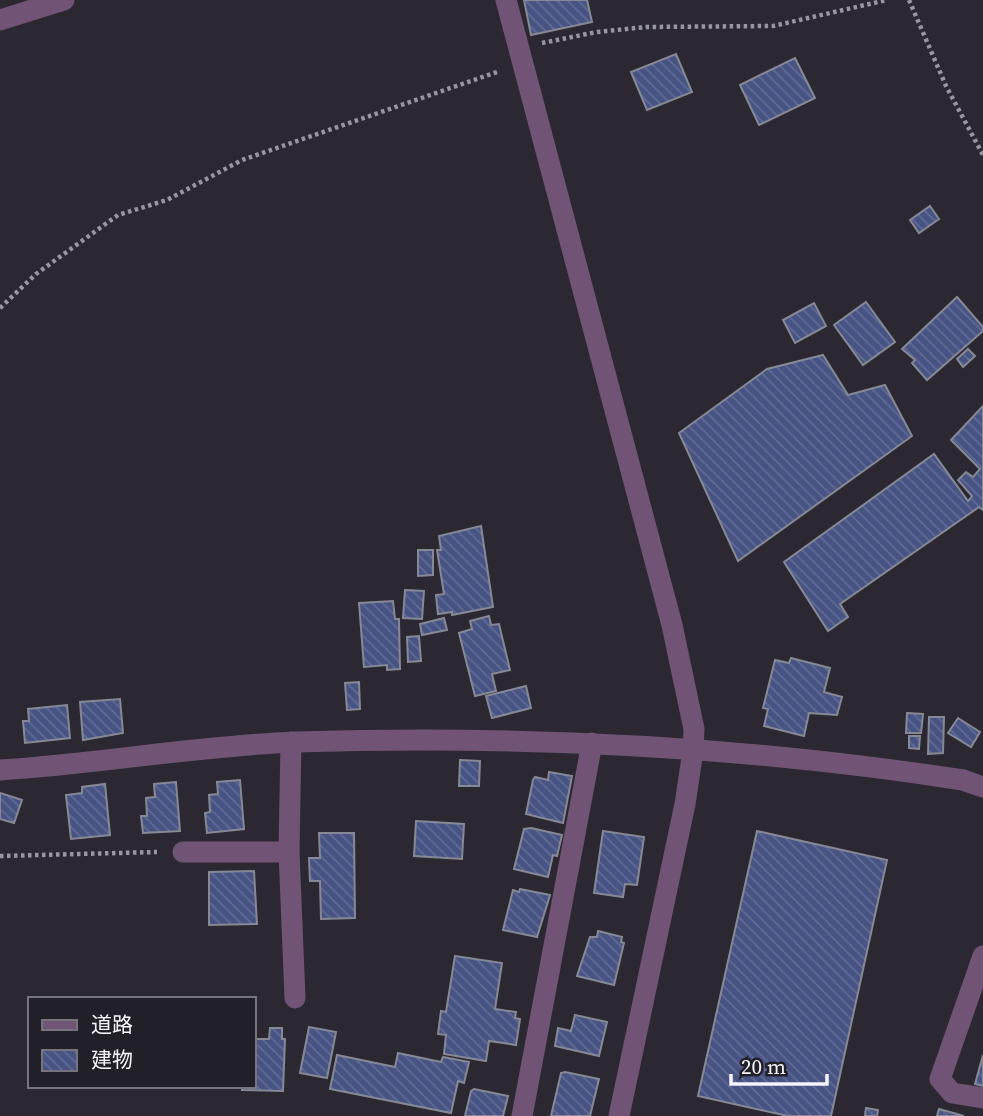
<svg xmlns="http://www.w3.org/2000/svg" width="983" height="1116" font-family="'Source Serif 4','Noto Sans JP',serif">
<style>
.building{fill:url(#building-back-hatch);stroke:#868995;stroke-width:2}
.lines{fill:none;stroke-linecap:round;stroke-linejoin:round}
.path{stroke:#98969e;stroke-width:4.5;stroke-dasharray:3.5 3.5;stroke-linecap:butt}
.minor{stroke:#705375;stroke-width:21}
</style>
<defs>
<pattern id="building-back-hatch" width="6" height="6" patternUnits="userSpaceOnUse" patternTransform="scale(1.75)"><rect width="6" height="6" fill="#465383"/><path d="M-1 5l2 2M0 0l6 6M5-1l2 2" fill="none" stroke="#616c95"/></pattern>
</defs>
<rect width="100%" height="100%" fill="#2b2832"/>
<!-- building -->
<g class="building">
<path d="M 524,0 L 587,0 L 592,22 L 531,35 Z"/>
<path d="M 676,54 L 692,92 L 647,110 L 631,72 Z"/>
<path d="M 795,58 L 815,98 L 759,125 L 740,85 Z"/>
<path d="M 930,206 L 939,219 L 919,233 L 910,220 Z"/>
<path d="M 957,297 L 983,327 L 983,331 L 927,380 L 912,363 L 915,360 L 902,349 Z"/>
<path d="M 866,302 L 895,342 L 863,365 L 834,325 Z"/>
<path d="M 814,303 L 826,326 L 795,343 L 783,320 Z"/>
<path d="M 968,349 L 975,356 L 963,367 L 957,359 Z"/>
<path d="M 823,355 L 848,395 L 885,385 L 912,436 L 738,561 L 679,433 L 767,369 Z"/>
<path d="M 983,406 L 983,510 L 979,507 L 840,604 L 848,617 L 828,631 L 784,562 L 934,454 L 968,501 L 972,496 L 958,480 L 966,472 L 973,477 L 980,469 L 951,440 Z"/>
<path d="M 481,526 L 493,607 L 452,615 L 452,612 L 438,614 L 436,595 L 444,594 L 437,550 L 441,550 L 439,536 Z"/>
<path d="M 418,550 L 433,550 L 433,575 L 418,576 Z"/>
<path d="M 405,590 L 424,591 L 422,619 L 403,618 Z"/>
<path d="M 393,601 L 395,619 L 399,619 L 400,669 L 387,670 L 387,665 L 364,667 L 359,603 Z"/>
<path d="M 489,616 L 491,625 L 499,624 L 510,670 L 492,674 L 496,691 L 475,696 L 459,633 L 472,629 L 470,621 Z"/>
<path d="M 444,618 L 447,630 L 422,635 L 420,624 Z"/>
<path d="M 419,636 L 421,661 L 408,662 L 407,637 Z"/>
<path d="M 791,658 L 830,668 L 824,692 L 842,697 L 837,715 L 809,713 L 804,736 L 764,726 L 768,709 L 763,708 L 775,660 L 789,663 Z"/>
<path d="M 359,682 L 360,709 L 347,710 L 345,683 Z"/>
<path d="M 526,686 L 531,708 L 492,718 L 486,696 Z"/>
<path d="M 120,699 L 123,733 L 83,740 L 80,702 Z"/>
<path d="M 67,705 L 70,738 L 25,743 L 23,721 L 29,721 L 28,709 Z"/>
<path d="M 907,713 L 923,714 L 921,733 L 906,733 Z"/>
<path d="M 929,717 L 944,717 L 943,753 L 928,754 Z"/>
<path d="M 958,718 L 980,732 L 971,747 L 948,733 Z"/>
<path d="M 909,736 L 920,736 L 919,749 L 909,748 Z"/>
<path d="M 460,760 L 480,761 L 479,786 L 459,786 Z"/>
<path d="M 549,772 L 572,776 L 563,823 L 526,814 L 533,780 L 535,777 L 548,780 Z"/>
<path d="M 240,780 L 244,829 L 207,833 L 205,813 L 210,812 L 209,795 L 218,794 L 217,782 Z"/>
<path d="M 176,782 L 180,831 L 143,833 L 141,816 L 147,816 L 146,798 L 155,797 L 154,784 Z"/>
<path d="M 105,784 L 110,835 L 71,839 L 66,795 L 82,793 L 82,787 Z"/>
<path d="M 0,793 L 22,800 L 14,823 L 0,819 Z"/>
<path d="M 416,821 L 464,824 L 462,859 L 414,856 Z"/>
<path d="M 531,828 L 562,835 L 557,856 L 553,855 L 548,877 L 514,869 L 524,829 Z"/>
<path d="M 603,831 L 644,837 L 637,885 L 625,884 L 623,897 L 594,893 Z"/>
<path d="M 757,831 L 887,860 L 831,1116 L 788,1116 L 698,1096 Z"/>
<path d="M 319,833 L 354,833 L 355,918 L 321,919 L 320,881 L 310,881 L 309,858 L 320,858 Z"/>
<path d="M 254,871 L 257,924 L 209,925 L 209,872 Z"/>
<path d="M 520,889 L 550,895 L 537,937 L 503,930 L 513,890 L 519,892 Z"/>
<path d="M 598,931 L 622,937 L 621,942 L 624,943 L 614,985 L 577,976 L 590,937 L 597,937 Z"/>
<path d="M 455,956 L 502,963 L 495,1009 L 516,1012 L 515,1018 L 520,1019 L 516,1045 L 489,1041 L 486,1061 L 444,1054 L 446,1035 L 438,1034 L 441,1011 L 446,1012 Z"/>
<path d="M 575,1015 L 607,1022 L 599,1056 L 555,1046 L 558,1028 L 571,1031 Z"/>
<path d="M 309,1027 L 336,1032 L 327,1078 L 300,1073 Z"/>
<path d="M 270,1028 L 282,1028 L 282,1039 L 285,1039 L 283,1091 L 242,1090 L 242,1086 L 254,1086 L 254,1039 L 269,1039 Z"/>
<path d="M 398,1053 L 441,1062 L 443,1057 L 469,1062 L 464,1083 L 458,1081 L 451,1113 L 330,1089 L 337,1055 L 395,1067 Z"/>
<path d="M 983,1055 L 983,1086 L 975,1084 Z"/>
<path d="M 565,1072 L 599,1079 L 590,1116 L 551,1116 L 561,1073 Z"/>
<path d="M 474,1089 L 508,1096 L 503,1116 L 465,1116 L 471,1091 Z"/>
<path d="M 866,1108 L 878,1110 L 877,1116 L 865,1116 Z"/>
<path d="M 939,1109 L 964,1116 L 937,1116 Z"/>
</g>
<g class="lines">
<!-- path -->
<g class="path">
<path d="M 909,0 L 946,86 L 983,155"/>
<path d="M 542,43 L 597,32 L 646,27 L 773,26 L 887,0"/>
<path d="M 0,308 L 36,274 L 118,215 L 167,200 L 242,160 L 497,72"/>
<path d="M 0,856 L 157,852"/>
</g>
<!-- minor -->
<g class="minor">
<path d="M 506,0 L 672,625 L 694,729 L 693,751 L 685,804 L 619,1116"/>
<path d="M 0,20 L 64,0"/>
<path d="M 291,742 L 289,852 L 295,998"/>
<path d="M 0,770 C 98,764 196,746 295,742 C 518,735 743,746 963,780 L 983,787"/>
<path d="M 183,852 L 289,852"/>
<path d="M 983,956 L 940,1079 L 952,1093 L 983,1098"/>
<path d="M 522,1116 L 592,743"/>
</g>
</g>
<!-- legend -->
<rect x="28" y="997" width="228" height="91" fill="#211f28" stroke="#76747c" stroke-width="2"/>
<rect x="42" y="1020" width="35" height="10" fill="#705375" stroke="#76747c" stroke-width="2"/>
<text x="91" y="1032" font-size="21" fill="#f5f4fa">道路</text>
<rect x="42" y="1050" width="35" height="21" fill="url(#building-back-hatch)" stroke="#76747c" stroke-width="2"/>
<text x="91" y="1067" font-size="21" fill="#f5f4fa">建物</text>
<!-- scale -->
<path d="M731 1074v10h96v-10" fill="none" stroke="#f5f4fa" stroke-width="3.5"/>
<text x="741" y="1074" font-size="21" fill="#f5f4fa" stroke="#211f28" stroke-width="5" paint-order="stroke">20 m</text>
</svg>
